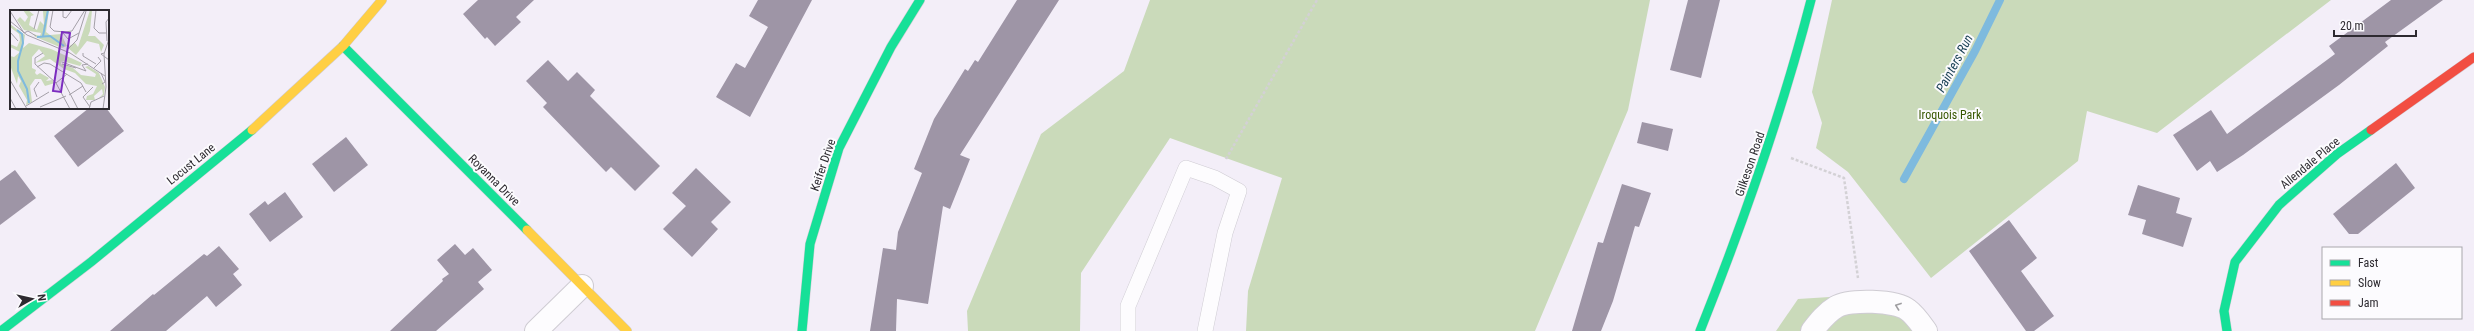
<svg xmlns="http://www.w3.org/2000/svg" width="2474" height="331" font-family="'Roboto Condensed',sans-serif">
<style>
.green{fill:#cadaba}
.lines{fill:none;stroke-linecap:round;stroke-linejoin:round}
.stream{stroke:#7ebade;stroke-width:8}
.building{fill:#9e95a6}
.lane-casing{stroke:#cfccd3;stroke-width:16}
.street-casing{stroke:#cfccd3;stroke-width:24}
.fast-casing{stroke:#cfccd3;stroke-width:10}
.slow-casing{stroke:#cfccd3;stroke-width:10}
.jam-casing{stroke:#cfccd3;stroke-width:10}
.path{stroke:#d3d1d5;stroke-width:2.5;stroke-dasharray:3 2;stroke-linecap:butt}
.lane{stroke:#fdfcfe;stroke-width:15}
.street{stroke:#fdfcfe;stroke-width:22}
.fast{stroke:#16e098;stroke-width:9}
.slow{stroke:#ffcf43;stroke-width:9}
.jam{stroke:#f24e42;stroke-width:9}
.oneway{stroke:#9f9ea1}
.labels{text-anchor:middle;stroke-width:4;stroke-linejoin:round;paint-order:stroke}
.park-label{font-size:12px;fill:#375701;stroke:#fcfbfe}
.street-label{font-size:12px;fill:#2d2a30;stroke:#fcfbfe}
.water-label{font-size:13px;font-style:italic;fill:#1e4458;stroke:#fcfbfe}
.inset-river{fill:none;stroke:#7ebade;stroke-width:2}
.inset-road{fill:none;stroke:#a4a0a8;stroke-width:1}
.view{fill:#7b2cbf;fill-opacity:0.15;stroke:#7b2cbf;stroke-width:2}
.inset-edge{fill:none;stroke:#2d2a30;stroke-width:2}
</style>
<rect width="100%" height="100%" fill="#f3eef8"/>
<!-- green -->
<g class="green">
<path d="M 1150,0 L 1650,0 L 1628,110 L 1535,331 L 1246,331 L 1248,291 L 1282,178 L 1170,138 L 1081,273 L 1080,331 L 968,331 L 967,311 L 1041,134 L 1124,71 Z"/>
<path d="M 1832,0 L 2331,0 L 2157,133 L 2087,111 L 2078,161 L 1931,278 L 1848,172 L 1816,148 L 1822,123 L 1812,92 Z"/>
<path d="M 1893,293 L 1921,331 L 1776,331 L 1798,299 Z"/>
</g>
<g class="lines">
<!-- stream -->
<path class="stream" d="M 1904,179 L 1975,51 L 2000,0"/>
</g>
<!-- building -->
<g class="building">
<path d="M 478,0 L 534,0 L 516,17 L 521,22 L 495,46 L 487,37 L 485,39 L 463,14 Z"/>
<path d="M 758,0 L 812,0 L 750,117 L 716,97 L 736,63 L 745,68 L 768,27 L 749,16 Z"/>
<path d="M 1017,0 L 1059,0 L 960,155 L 970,159 L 950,209 L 943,206 L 928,304 L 897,299 L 896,331 L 870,331 L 883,248 L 896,250 L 898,232 L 922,173 L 914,169 L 934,119 L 965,69 L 968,71 L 975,60 L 978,62 Z"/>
<path d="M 1688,0 L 1720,0 L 1701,78 L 1670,70 Z"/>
<path d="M 2391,0 L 2443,0 L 2385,42 L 2388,46 L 2339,85 L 2243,155 L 2217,172 L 2210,161 L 2197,171 L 2173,135 L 2211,110 L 2227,134 L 2335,54 L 2329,46 Z"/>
<path d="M 548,60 L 568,81 L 577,72 L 595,90 L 590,96 L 660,166 L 635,191 L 611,167 L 606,172 L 543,107 L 547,103 L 526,81 Z"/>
<path d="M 89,108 L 106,108 L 124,131 L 78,167 L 54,136 Z"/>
<path d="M 1642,122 L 1673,129 L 1668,151 L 1637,143 Z"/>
<path d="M 346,137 L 368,165 L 334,192 L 312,164 Z"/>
<path d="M 2396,163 L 2415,188 L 2358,234 L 2349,234 L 2333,214 Z"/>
<path d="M 696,168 L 731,202 L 711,222 L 718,229 L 692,257 L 663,229 L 686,206 L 672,193 Z"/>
<path d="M 15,170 L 36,198 L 0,225 L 0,181 Z"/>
<path d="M 1622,184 L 1651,193 L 1639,227 L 1635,226 L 1613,301 L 1601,331 L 1572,331 L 1598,242 L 1603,243 Z"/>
<path d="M 2138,185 L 2180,198 L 2176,213 L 2192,218 L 2183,247 L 2142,234 L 2146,220 L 2128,215 Z"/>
<path d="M 285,192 L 303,217 L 270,242 L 249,214 L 265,201 L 268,205 Z"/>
<path d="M 2009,220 L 2037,258 L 2021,271 L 2054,316 L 2034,331 L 2026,331 L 1969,251 Z"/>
<path d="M 455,244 L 465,255 L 473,248 L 492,270 L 478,282 L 484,289 L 436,331 L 390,331 L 443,281 L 442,279 L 449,274 L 437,260 Z"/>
<path d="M 219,246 L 239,269 L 233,274 L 242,285 L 216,307 L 207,296 L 166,331 L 110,331 L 153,294 L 154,295 L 204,254 L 207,256 Z"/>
</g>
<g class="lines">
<!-- lane casing -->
<g class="lane-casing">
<path id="lane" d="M 1128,331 L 1128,306 L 1186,168 L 1215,178 L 1239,191 L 1225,233 L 1205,331"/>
</g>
<!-- street casing -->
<g class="street-casing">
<g id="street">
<path d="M 536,331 L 582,286"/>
<path d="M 1812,331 C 1819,322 1826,313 1836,307 C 1849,299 1896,300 1908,310 C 1915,315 1921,324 1926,331"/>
</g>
</g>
<!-- fast casing -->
<g class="fast-casing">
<g id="fast">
<path d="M 343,46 L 527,230"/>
<path d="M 1,331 L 91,262 L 252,130"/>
<path d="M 802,331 L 810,244 L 839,148 L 891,47 L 920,0"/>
<path d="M 1700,331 C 1743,223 1782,113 1811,0"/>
<path d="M 2227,331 L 2224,311 L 2235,262 L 2279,205 L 2337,154 L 2371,130"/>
</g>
</g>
<!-- slow casing -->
<g class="slow-casing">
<g id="slow">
<path d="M 252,130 L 343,46 L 382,0"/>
<path d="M 527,230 L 627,331"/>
</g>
</g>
<!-- jam casing -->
<g class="jam-casing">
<path id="jam" d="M 2371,130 L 2474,57"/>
</g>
<!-- path -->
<g class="path">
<path d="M 1791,158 L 1844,178 L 1858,278"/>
<path d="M 1226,159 L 1317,0"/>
</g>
<!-- lane -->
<use href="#lane" class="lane"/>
<!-- street -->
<use href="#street" class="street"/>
<!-- fast -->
<use href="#fast" class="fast"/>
<!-- slow -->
<use href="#slow" class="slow"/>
<!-- jam -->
<use href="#jam" class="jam"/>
</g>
<!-- one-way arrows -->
<defs><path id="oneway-chevron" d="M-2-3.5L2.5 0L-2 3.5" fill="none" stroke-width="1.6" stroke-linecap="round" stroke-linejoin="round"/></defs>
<use class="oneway" href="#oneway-chevron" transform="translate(1898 306) rotate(-160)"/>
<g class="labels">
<!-- park labels -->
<g class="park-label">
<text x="1950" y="119">Iroquois Park</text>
</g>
<!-- street labels -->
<g class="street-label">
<text transform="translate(2310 163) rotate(-40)" y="4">Allendale Place</text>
<text transform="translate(191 164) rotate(-39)" y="4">Locust Lane</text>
<text transform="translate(1750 164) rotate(-71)" y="4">Gilkeson Road</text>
<text transform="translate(823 165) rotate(-71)" y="4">Keifer Drive</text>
<text transform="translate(494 180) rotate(45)" y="4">Royanna Drive</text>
</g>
<!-- water labels -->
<g class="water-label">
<text transform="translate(1954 63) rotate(-62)" y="5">Painters Run</text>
</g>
</g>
<!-- overview -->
<g transform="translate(10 10)">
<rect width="99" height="99" fill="#f3eef8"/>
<path d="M 13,0 L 18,0 L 24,5 L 21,6 L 19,15 L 27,20 L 30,11 L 34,15 L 33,1 L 39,0 L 36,22 L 40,25 L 51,24 L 57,36 L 52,38 L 16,23 L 26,27 L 23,24 L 30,26 L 31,23 L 14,20 L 7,10 L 10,7 L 15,12 L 18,7 ZM 80,0 L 82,0 L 80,21 L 78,26 L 85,26 L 94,35 L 91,42 L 89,34 L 77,31 L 66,45 L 57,37 L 65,33 L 68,37 ZM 0,14 L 15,25 L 13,38 L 19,33 L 41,39 L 72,53 L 70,56 L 52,51 L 51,54 L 63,58 L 71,65 L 85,67 L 86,64 L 75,57 L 78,56 L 89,63 L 95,77 L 94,85 L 88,89 L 93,84 L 92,79 L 84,86 L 85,90 L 76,90 L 77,86 L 83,84 L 87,76 L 76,74 L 65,63 L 54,59 L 40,49 L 25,53 L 35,46 L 29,39 L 22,47 L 22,58 L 26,60 L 25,63 L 27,65 L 30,63 L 39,68 L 36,71 L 42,70 L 45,73 L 35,76 L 31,69 L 25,69 L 20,76 L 22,92 L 16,95 L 17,90 L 9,76 L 11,71 L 8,66 L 7,74 L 0,55 L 0,46 L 4,47 L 10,42 L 0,37 L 0,34 L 7,37 L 10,30 L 9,24 L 0,17 Z" fill="#cadaba"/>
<path class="inset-river" d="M 7,20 L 12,24 L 13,33 L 8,51 L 8,61 L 17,79 L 19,93M 33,26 L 38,0M 27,27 L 40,26 L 54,36"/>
<path class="inset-road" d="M 43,0 L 40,17 L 44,21 L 55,22 L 62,21 L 75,0M 53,0 L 53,7 L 56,8 L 62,0M 86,0 L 84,18 L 89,23 L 96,23M 0,1 L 14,23M 0,11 L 17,25 L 60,43 L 95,66M 24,19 L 29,0M 0,22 L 8,31M 14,23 L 18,21 L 26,26M 53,23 L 58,29 L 69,23M 97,31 L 96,12 L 99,8M 58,36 L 58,39 L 67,30 L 76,1M 33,43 L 25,48 L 25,54 L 46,73 L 60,99M 73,43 L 73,46 L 86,54M 94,43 L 91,44 L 99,50M 52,52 L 76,61 L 72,55 L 78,54M 52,54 L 66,58M 27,57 L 34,53 L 40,54 L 71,73 L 76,82M 84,58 L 91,51 L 88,47M 91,63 L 95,72 L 92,74M 52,68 L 68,99M 0,70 L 17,99M 46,73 L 57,64M 59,85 L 73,76M 27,87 L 24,79 L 29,72M 0,88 L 6,99M 16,96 L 39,82M 30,97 L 56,86M 80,97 L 73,87 L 83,77M 79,99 L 81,92 L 94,86M 93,99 L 96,77 L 94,44 L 99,29"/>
<path class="view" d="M 52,22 L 60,23 L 51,82 L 43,81 Z"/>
<rect width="99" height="99" class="inset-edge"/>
</g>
<!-- legend -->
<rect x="2322" y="247" width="140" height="72" fill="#fcfbfe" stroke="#a9a7ac"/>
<rect x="2330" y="260" width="20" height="6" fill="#16e098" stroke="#a9a7ac"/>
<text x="2358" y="267" font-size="12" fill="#2d2a30">Fast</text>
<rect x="2330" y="280" width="20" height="6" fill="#ffcf43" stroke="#a9a7ac"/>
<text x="2358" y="287" font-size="12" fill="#2d2a30">Slow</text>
<rect x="2330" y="300" width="20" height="6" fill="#f24e42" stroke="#a9a7ac"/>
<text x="2358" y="307" font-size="12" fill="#2d2a30">Jam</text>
<!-- north arrow -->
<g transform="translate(32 299) rotate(82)" stroke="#fcfbfe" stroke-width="3" paint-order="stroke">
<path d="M0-3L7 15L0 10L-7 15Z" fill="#2d2a30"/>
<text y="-6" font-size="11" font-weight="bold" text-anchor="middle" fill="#2d2a30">N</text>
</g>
<!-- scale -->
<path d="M2334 30v6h82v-6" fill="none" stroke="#2d2a30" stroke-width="2"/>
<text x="2340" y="30" font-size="12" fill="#2d2a30" stroke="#fcfbfe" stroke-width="3" paint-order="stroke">20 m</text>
</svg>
